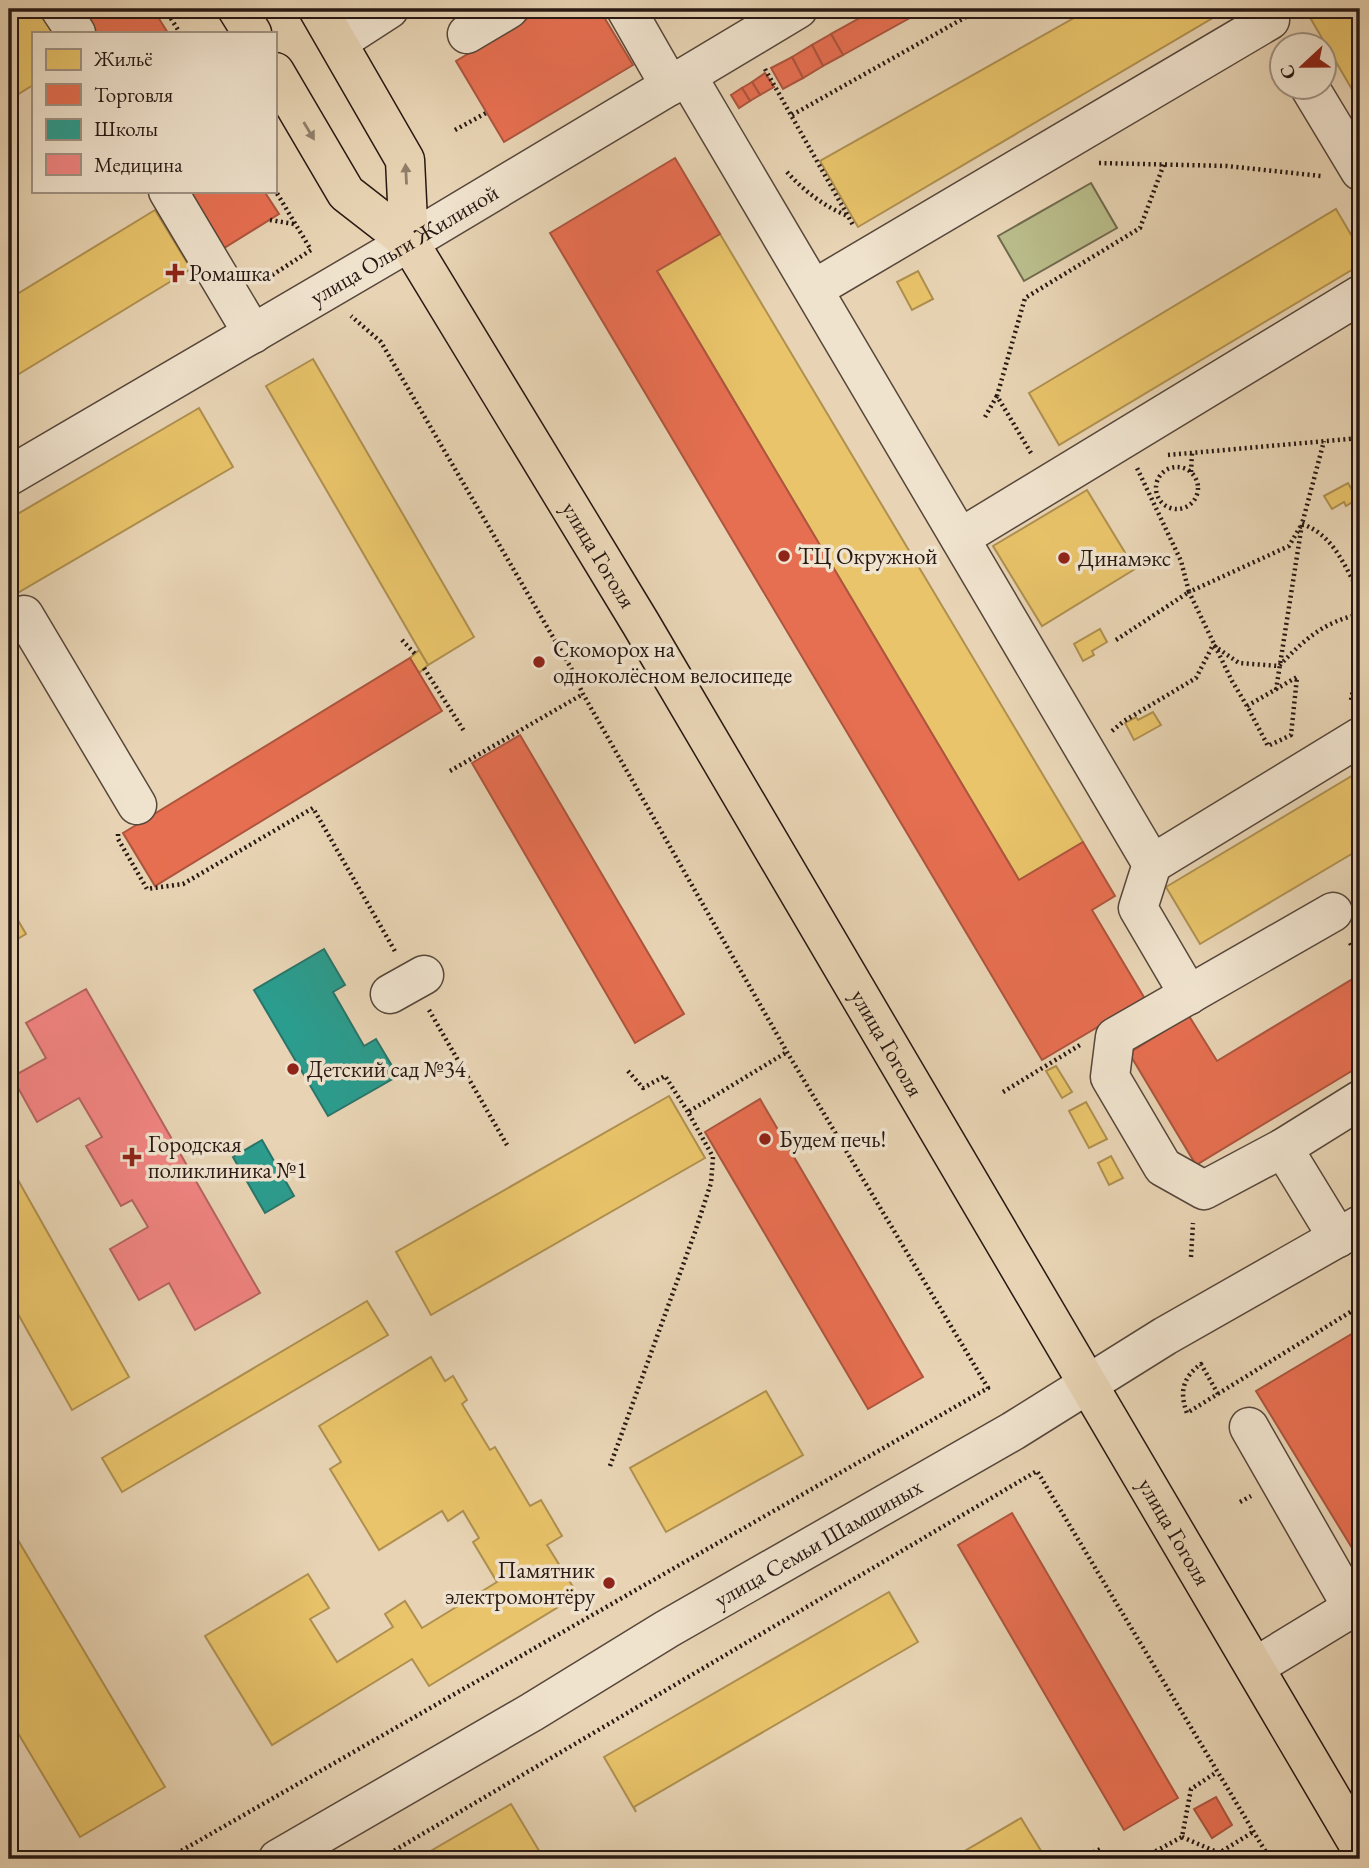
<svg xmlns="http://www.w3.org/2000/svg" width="1369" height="1868" font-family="'EB Garamond',serif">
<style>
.green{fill:#b9bc8a;stroke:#706a4e;stroke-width:2}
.homes{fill:#e9c46a;stroke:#af9050;stroke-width:2}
.shops{fill:#e76f51;stroke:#ad553e;stroke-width:2}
.schools{fill:#2a9d8f;stroke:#29756a;stroke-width:2}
.health{fill:#f28482;stroke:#b56461;stroke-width:2}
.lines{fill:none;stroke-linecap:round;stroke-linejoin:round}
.minor-casing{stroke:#57473b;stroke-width:41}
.major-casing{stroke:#271813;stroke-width:41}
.path{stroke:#271813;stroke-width:4.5;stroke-dasharray:2 3.5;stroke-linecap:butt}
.minor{stroke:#f0e3ce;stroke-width:38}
.major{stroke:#e8d4b4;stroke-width:38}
.oneway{fill:#917f6c}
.poi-dot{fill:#8f2418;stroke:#f0e3ce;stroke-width:2.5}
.labels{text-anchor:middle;stroke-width:7;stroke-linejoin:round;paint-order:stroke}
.street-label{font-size:23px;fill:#271813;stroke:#f0e3ce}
.poi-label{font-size:23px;fill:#271813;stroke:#f0e3ce;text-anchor:start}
</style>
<rect width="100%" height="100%" fill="#e8d4b4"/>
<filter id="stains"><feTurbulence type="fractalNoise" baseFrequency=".00286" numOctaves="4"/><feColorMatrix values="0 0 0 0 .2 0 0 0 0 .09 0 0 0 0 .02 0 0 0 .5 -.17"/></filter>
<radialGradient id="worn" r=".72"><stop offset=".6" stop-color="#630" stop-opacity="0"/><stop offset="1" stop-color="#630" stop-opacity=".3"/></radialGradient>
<!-- green -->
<path class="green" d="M 1091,183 L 1117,228 L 1024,281 L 998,236 Z"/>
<!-- homes -->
<g class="homes">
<path d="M 24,9 L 40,9 L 55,33 L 33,33 L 33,85 L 9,100 L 9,18 Z"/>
<path d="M 1090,9 L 1228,9 L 858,227 L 820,161 Z"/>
<path d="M 1305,9 L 1360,9 L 1360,103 Z"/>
<path d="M 1336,209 L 1360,250 L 1360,265 L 1059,445 L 1029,393 Z"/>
<path d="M 155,210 L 191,269 L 9,380 L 9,299 Z"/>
<path d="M 720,234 L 1083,842 L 1019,880 L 657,271 Z"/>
<path d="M 918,271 L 933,299 L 912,310 L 897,282 Z"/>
<path d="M 313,359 L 474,637 L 428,665 L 266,386 Z"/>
<path d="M 199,408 L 233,467 L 9,598 L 9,519 Z"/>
<path d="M 1348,483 L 1357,499 L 1346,506 L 1344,502 L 1332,509 L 1324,496 Z"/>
<path d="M 1087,490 L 1135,569 L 1042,626 L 993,546 Z"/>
<path d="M 1100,629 L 1107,642 L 1092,651 L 1094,655 L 1083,661 L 1074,644 Z"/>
<path d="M 419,650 L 428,665 L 419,673 L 410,658 Z"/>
<path d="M 1153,712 L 1161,725 L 1134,740 L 1125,723 L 1136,717 L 1138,720 Z"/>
<path d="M 1360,771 L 1360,849 L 1200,944 L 1166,887 Z"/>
<path d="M 9,905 L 26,934 L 9,944 Z"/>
<path d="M 1056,1066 L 1072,1092 L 1062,1098 L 1046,1071 Z"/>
<path d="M 669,1096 L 705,1158 L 431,1315 L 396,1252 Z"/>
<path d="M 1086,1102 L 1107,1139 L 1089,1148 L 1069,1111 Z"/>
<path d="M 1111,1156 L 1123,1178 L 1109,1185 L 1098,1163 Z"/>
<path d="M 9,1164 L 129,1377 L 72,1410 L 9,1298 Z"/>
<path d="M 367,1301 L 388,1335 L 122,1492 L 102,1458 Z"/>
<path d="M 431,1357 L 445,1381 L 453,1376 L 467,1400 L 462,1404 L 490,1450 L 495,1447 L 530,1506 L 541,1500 L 562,1536 L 547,1545 L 578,1595 L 429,1686 L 412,1659 L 272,1745 L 205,1636 L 308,1574 L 329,1608 L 310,1619 L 337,1662 L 393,1627 L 385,1614 L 405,1601 L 422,1628 L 497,1582 L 473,1542 L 479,1538 L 463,1511 L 448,1521 L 442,1511 L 379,1550 L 330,1469 L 341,1462 L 319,1426 Z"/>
<path d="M 766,1391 L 803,1455 L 666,1532 L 630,1468 Z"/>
<path d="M 9,1525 L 165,1787 L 80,1837 L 9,1718 Z"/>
<path d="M 889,1592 L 918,1642 L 634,1807 L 636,1812 L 604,1757 Z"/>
<path d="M 511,1804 L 544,1859 L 417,1859 Z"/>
<path d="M 1021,1818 L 1046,1859 L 951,1859 Z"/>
</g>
<!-- shops -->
<g class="shops">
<path d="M 79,9 L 153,9 L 168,33 L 94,33 Z"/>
<path d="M 543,9 L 599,9 L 633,65 L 504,142 L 456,61 Z"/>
<path d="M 876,9 L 926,9 L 843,55 L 831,34 Z"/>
<path d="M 831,34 L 843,55 L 823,66 L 812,45 Z"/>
<path d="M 812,45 L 823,66 L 803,78 L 792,57 Z"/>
<path d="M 792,57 L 803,78 L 783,89 L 771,68 Z"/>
<path d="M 765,73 L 774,87 L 760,95 L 752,82 Z"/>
<path d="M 752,82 L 760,95 L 750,101 L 742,88 Z"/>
<path d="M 742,88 L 750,101 L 739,108 L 731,95 Z"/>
<path d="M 675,158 L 720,234 L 657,271 L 1019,880 L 1083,842 L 1115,896 L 1092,910 L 1145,999 L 1042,1060 L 550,233 Z"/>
<path d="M 190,191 L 264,191 L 279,214 L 224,248 Z"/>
<path d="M 410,658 L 442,711 L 155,886 L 123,833 Z"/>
<path d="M 520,735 L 684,1014 L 635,1043 L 472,763 Z"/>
<path d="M 1351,980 L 1360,996 L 1360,1066 L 1196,1165 L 1129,1053 L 1189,1016 L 1217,1061 Z"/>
<path d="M 760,1099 L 923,1377 L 868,1409 L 705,1132 Z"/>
<path d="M 1360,1329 L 1360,1561 L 1256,1391 Z"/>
<path d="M 1012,1513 L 1178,1798 L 1124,1830 L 958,1545 Z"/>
<path d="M 1216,1797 L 1232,1825 L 1212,1838 L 1194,1809 Z"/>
</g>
<!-- schools -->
<g class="schools">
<path d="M 324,949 L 345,985 L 333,992 L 364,1046 L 376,1039 L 398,1076 L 328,1116 L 254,990 Z"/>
<path d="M 262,1140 L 294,1196 L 265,1213 L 233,1157 Z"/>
</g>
<!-- health -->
<path class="health" d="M 86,989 L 260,1293 L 195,1330 L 169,1283 L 139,1300 L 110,1249 L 148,1227 L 132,1200 L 121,1206 L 86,1146 L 102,1137 L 79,1098 L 37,1122 L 12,1077 L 46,1058 L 26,1023 Z"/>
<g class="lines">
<!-- minor casing -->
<g class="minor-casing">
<g id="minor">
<path d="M 60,9 L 76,33"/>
<path d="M 626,9 L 670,86"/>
<path d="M 467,34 L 509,9"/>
<path d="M 338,42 L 389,9"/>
<path d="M 687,76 L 1152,864 L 1138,908 L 1189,995"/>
<path d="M 1310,88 L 1360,171"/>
<path d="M 168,191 L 253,334"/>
<path d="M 814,289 L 1270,20"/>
<path id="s1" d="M 9,476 L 409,242 L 798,9"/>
<path d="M 960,538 L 1360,295"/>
<path d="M 24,615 L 137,805"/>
<path d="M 1152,864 L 1360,737"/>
<path d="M 1333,912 L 1115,1037 L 1110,1077 L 1163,1167 L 1204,1190 L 1283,1148 L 1338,1238"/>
<path d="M 390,994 L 424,975"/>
<path d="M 1283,1148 L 1360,1100"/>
<path d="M 1249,1427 L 1352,1607"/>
<path d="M 1255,1667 L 1360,1603"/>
<path id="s2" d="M 278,1859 L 532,1712 L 667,1629 L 1013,1431 L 1165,1336 L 1360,1225"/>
</g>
</g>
<!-- major casing -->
<g class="major-casing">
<g id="major">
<path d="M 237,9 L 252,33"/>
<path d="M 318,9 L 405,160 L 409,242"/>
<path id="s3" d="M 275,72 L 346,193 L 409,242 L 641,624 L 1360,1847"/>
</g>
</g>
<!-- path -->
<g class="path">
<path d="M 165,9 L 180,33"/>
<path d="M 765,69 L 853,225"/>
<path d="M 792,115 L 980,9"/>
<path d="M 455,130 L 486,113"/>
<path d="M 1099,163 L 1227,166 L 1321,176"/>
<path d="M 787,172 C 804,191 825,207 848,216"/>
<path d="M 270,220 L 294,224"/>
<path d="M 263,281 L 311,250 L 275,190"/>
<path d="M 985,417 L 997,396"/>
<path d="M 1031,453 L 997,396 L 1025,298 L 1140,228 L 1164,164"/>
<path d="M 1168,455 L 1360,438"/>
<circle cx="1177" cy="488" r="21"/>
<path d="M 1191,472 L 1192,453"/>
<path d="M 1302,524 C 1334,535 1344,566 1360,593"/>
<path d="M 402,640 L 415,654"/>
<path d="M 1116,640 L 1189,592 L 1181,561 L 1137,468"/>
<path d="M 424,668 L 464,731"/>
<path d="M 1276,690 L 1302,524 L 1324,441"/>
<path d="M 1351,700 L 1360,656"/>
<path d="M 1247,706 L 1297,677 L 1291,735 L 1268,746 L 1247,706 L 1232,681 L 1189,592 L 1289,546 L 1302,524"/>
<path d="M 1112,731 L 1124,721 L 1196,678 L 1213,645 L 1239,663 L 1279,666 C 1304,640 1323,622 1360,614"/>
<path d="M 450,771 L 583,694"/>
<path d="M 118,834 L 118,839 L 147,889 L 183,884 L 313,808 L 396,953"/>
<path d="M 1350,943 L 1360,961"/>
<path d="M 429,1010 L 507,1145"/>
<path d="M 628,1071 L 643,1088 L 665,1076 L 688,1112"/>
<path d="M 1003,1092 L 1080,1045"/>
<path d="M 1191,1257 L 1193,1223"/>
<path d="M 1218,1394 L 1201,1364 C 1183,1377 1179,1392 1187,1413 L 1360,1306"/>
<path d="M 610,1466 L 695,1232 L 711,1183 L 713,1157 L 688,1112 L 787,1052"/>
<path d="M 1240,1502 L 1251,1496"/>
<path d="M 1182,1837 L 1219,1853 L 1253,1832"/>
<path d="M 167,1859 L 988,1388 L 787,1052 L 583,694 L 571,668 L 381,342 L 351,316"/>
<path d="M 380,1859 L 1037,1471 L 1270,1859"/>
<path d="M 1078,1859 L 1103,1848"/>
<path d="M 1141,1859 L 1182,1837 L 1191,1789 L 1217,1772"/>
</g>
<!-- minor -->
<use href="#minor" class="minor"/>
<!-- major -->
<use href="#major" class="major"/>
</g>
<!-- one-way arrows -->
<defs><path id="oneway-solid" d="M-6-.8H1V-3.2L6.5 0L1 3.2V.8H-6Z" transform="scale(1.75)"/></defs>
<g class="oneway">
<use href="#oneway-solid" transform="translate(309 131) rotate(59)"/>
<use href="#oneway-solid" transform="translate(406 174) rotate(-93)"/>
</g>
<!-- markers -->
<g class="poi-dot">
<path d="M171.5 262.5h7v7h7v7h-7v7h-7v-7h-7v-7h7z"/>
<circle cx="784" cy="556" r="7"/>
<circle cx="1064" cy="558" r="7"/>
<circle cx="539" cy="662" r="7"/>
<circle cx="293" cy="1069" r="7"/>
<circle cx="765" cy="1139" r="7"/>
<path d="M128.5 1146.5h7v7h7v7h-7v7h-7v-7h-7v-7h7z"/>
<circle cx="609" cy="1583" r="7"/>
</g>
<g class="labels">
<!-- street labels -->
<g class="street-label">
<text dy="8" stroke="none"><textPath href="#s1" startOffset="458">улица Ольги Жилиной</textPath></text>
<text dy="8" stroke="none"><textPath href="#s3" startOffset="586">улица Гоголя</textPath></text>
<text dy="8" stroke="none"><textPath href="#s3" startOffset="1153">улица Гоголя</textPath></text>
<text dy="8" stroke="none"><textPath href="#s3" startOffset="1720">улица Гоголя</textPath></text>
<text dy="8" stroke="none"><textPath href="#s2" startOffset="626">улица Семьи Шамшиных</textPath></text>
</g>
<!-- poi labels -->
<g class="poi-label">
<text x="189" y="281">Ромашка</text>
<text x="798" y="564">ТЦ Окружной</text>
<text x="1078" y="566">Динамэкс</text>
<text x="553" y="657">Скоморох на<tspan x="553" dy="26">одноколёсном велосипеде</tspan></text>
<text x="307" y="1077">Детский сад №34</text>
<text x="779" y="1147">Будем печь!</text>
<text x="148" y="1152">Городская<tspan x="148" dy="26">поликлиника №1</tspan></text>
<text x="595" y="1578" text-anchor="end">Памятник<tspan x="595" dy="26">электромонтёру</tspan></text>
</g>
</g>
<!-- margin -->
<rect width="1369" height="1868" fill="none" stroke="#e8d4b4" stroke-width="35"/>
<rect x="10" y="10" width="1348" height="1847" fill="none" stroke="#271813" stroke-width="3.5"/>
<rect x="18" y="18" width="1334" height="1833" fill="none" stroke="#271813" stroke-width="2"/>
<!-- legend -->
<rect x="32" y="32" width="245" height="161" fill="#f0e3ce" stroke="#a09283" stroke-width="2"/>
<rect x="46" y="49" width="35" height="21" fill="#e9c46a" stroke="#a09283" stroke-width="2"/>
<text x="94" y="66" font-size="21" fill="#271813">Жильё</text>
<rect x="46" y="84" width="35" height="21" fill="#e76f51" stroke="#a09283" stroke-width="2"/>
<text x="94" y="102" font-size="21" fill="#271813">Торговля</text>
<rect x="46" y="119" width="35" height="21" fill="#2a9d8f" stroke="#a09283" stroke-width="2"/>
<text x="94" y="136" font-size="21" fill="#271813">Школы</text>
<rect x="46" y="154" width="35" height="21" fill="#f28482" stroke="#a09283" stroke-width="2"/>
<text x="94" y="172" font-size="21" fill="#271813">Медицина</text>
<!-- north arrow -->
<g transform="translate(1303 66) rotate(248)"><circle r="33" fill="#f0e3ce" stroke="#a09283" stroke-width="2"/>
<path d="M0-5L12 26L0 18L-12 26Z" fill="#8f2418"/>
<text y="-10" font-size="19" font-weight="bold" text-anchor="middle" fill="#271813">С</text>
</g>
<rect width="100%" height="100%" filter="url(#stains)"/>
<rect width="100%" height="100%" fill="url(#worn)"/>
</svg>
